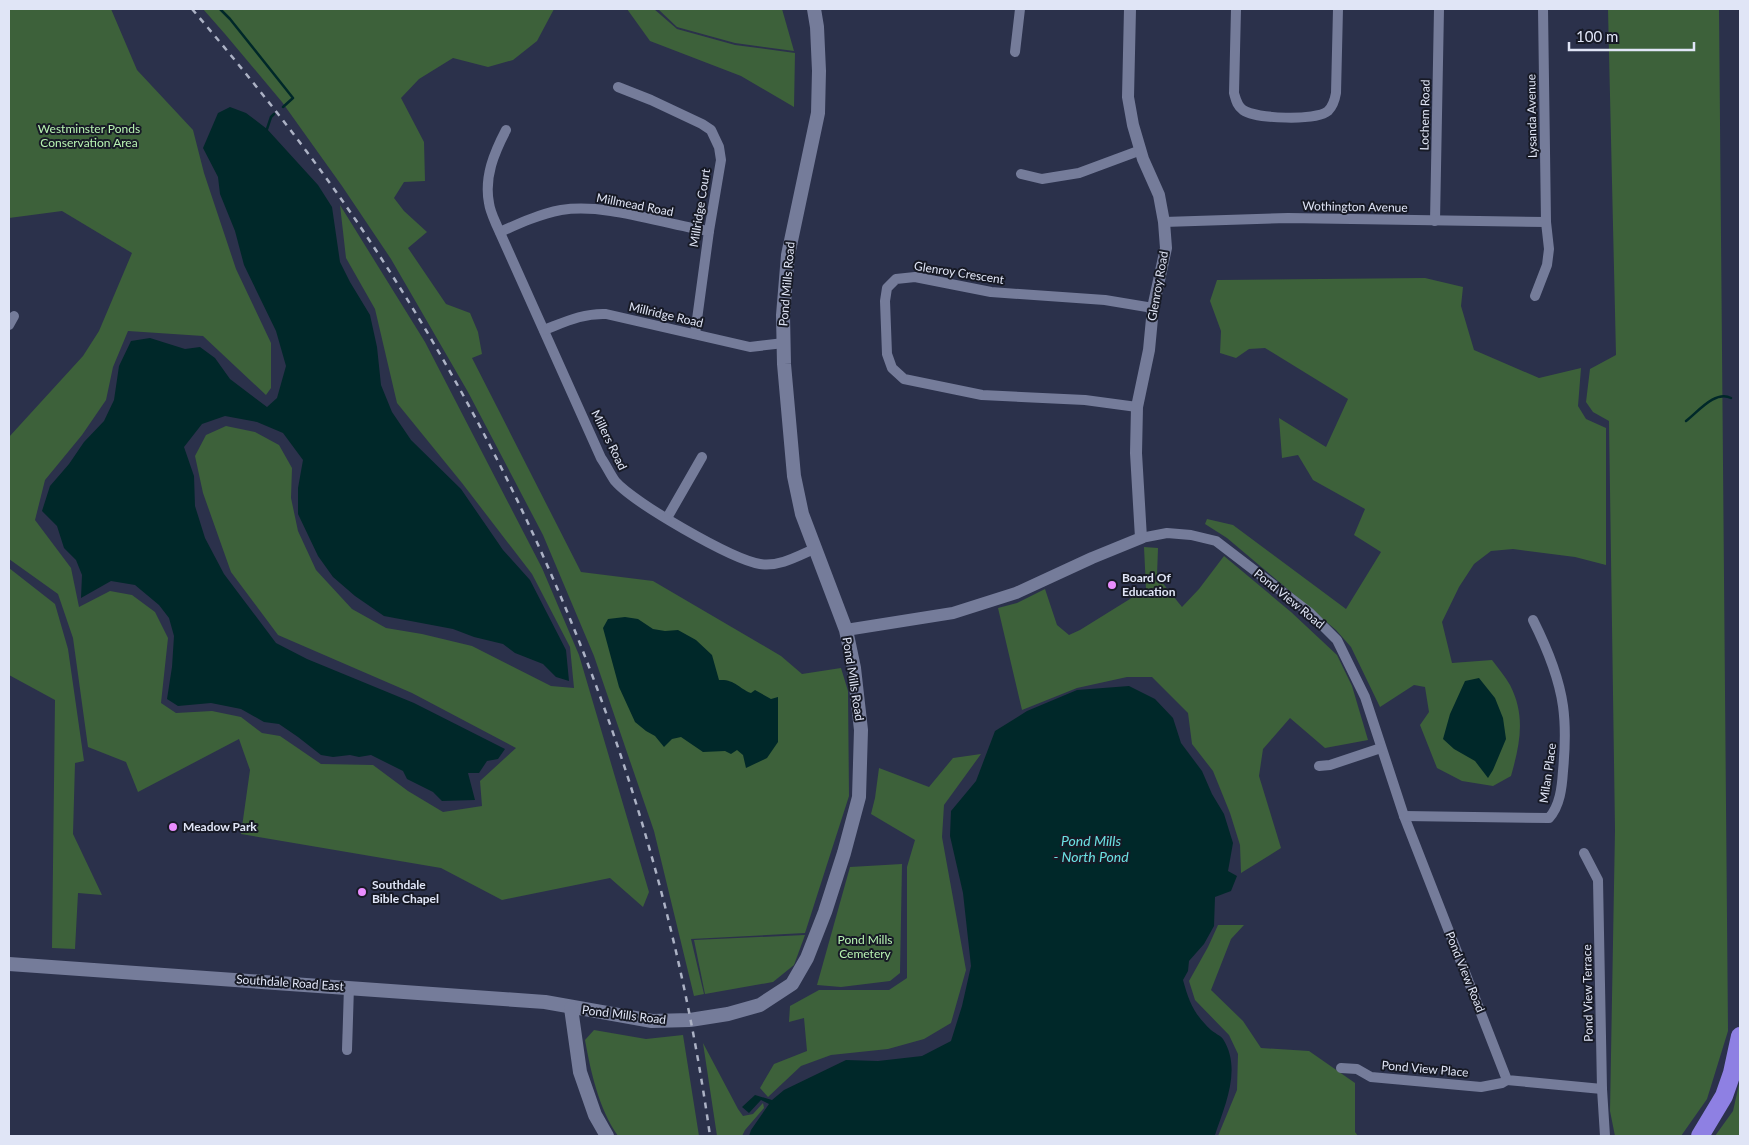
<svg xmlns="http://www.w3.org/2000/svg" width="1749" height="1145" font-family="Lato,sans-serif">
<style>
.green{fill:#3d613a}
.water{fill:#002829}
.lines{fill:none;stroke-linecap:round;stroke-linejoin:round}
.stream{stroke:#002829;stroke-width:2.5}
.minor{stroke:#757c9a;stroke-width:10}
.tertiary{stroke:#757c9a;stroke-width:12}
.secondary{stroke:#757c9a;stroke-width:14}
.motorway{stroke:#8e80e3;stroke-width:18}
.rail{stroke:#acb2c5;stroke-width:2.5;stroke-dasharray:6 6;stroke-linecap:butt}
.poi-dot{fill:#e98dfe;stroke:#171a26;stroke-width:2}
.labels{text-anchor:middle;stroke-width:4;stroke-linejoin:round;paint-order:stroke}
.street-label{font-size:12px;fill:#e0e5f6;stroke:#171a26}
.park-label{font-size:12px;fill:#b8f3b2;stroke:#171a26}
.poi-label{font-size:12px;font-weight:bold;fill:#e0e5f6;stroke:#171a26;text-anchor:start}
.water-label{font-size:14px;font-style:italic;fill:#6be0e2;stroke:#171a26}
</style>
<rect width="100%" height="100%" fill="#2b314b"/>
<!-- green -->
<g class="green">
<path d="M 9,9 L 111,9 L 137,70 L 193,130 L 204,173 L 236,269 L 271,343 L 271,388 L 266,395 L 203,336 L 128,331 L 113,367 L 106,400 L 82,435 L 45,480 L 35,520 L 71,568 L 79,607 L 110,591 L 132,595 L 155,612 L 168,638 L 161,703 L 176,713 L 212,711 L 241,717 L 262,733 L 280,736 L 321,764 L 373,765 L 408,791 L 443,812 L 482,806 L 480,781 L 516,748 L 412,693 L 278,635 L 231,572 L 203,493 L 195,456 L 206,435 L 226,426 L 255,432 L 279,445 L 292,468 L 291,498 L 298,531 L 316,570 L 352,609 L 386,628 L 422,634 L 472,646 L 551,686 L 574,688 L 570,647 L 532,574 L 462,483 L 397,403 L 375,309 L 346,258 L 340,205 L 425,342 L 542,568 L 579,655 L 649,892 L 643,907 L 610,878 L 502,900 L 441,868 L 241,834 L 250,770 L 239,739 L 138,792 L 126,762 L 88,747 L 73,638 L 58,594 L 9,559 L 9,437 L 83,356 L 99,331 L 132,253 L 62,211 L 9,218 Z"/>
<path d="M 203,9 L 554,9 L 537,41 L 513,60 L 488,67 L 453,58 L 419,79 L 401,98 L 424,142 L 425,181 L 404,182 L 394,198 L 404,211 L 427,232 L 408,248 L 446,304 L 470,313 L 478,332 L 482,354 L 472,358 L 581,572 L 653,581 L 781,656 L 802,674 L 841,668 L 848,691 L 849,796 L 805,933 L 691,939 L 704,994 L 694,996 L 654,831 L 594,656 L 543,535 L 468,392 L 391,259 L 342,186 L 282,102 L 225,34 Z"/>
<path d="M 623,9 L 654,9 L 677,29 L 735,45 L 795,53 L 794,107 L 741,76 L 650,41 L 627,9 Z"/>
<path d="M 658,9 L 782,9 L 794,51 L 735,43 L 677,27 Z"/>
<path d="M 1608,9 L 1719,9 L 1728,1031 L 1707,1099 L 1681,1136 L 1615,1136 L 1610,1111 L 1615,830 L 1609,421 L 1593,412 L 1586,402 L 1590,369 L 1616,355 Z"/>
<path d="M 1425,278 L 1463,287 L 1461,306 L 1474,350 L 1539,378 L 1581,368 L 1578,406 L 1586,419 L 1606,428 L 1606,565 L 1575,557 L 1513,549 L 1491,551 L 1474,564 L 1459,587 L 1442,622 L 1452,663 L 1492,660 C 1498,668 1505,676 1510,685 C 1526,716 1520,744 1511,776 L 1493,786 L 1462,781 L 1437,768 L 1420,725 L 1429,712 L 1425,687 L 1414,685 L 1380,707 L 1351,647 L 1336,630 L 1227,538 L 1205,524 L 1207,519 L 1233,525 L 1346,609 L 1381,552 L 1354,535 L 1365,509 L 1313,480 L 1298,455 L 1282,458 L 1279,418 L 1326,447 L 1348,399 L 1265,348 L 1249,349 L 1236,358 L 1220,353 L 1221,331 L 1210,301 L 1217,280 Z"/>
<path d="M 1144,547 L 1158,548 L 1157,576 L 1182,607 L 1199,589 L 1224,556 L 1291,612 L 1337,655 L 1352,686 L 1368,740 L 1325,748 L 1290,718 L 1263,749 L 1259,776 L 1281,848 L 1241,873 L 1240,845 L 1230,813 L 1213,771 L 1192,744 L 1188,713 L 1152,677 L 1127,677 L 1077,688 L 1022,710 L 998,608 L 1017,603 L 1045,589 L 1057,625 L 1069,635 L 1080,630 L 1146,589 Z"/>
<path d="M 9,568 L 55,604 L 68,649 L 84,761 L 75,763 L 73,834 L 102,895 L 78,893 L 75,949 L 52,948 L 55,700 L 9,675 Z"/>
<path d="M 981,754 L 944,805 L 942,837 L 966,970 L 951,1023 L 924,1039 L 888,1049 L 831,1055 L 801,1066 L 768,1097 L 760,1088 L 774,1064 L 807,1051 L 804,1018 L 789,1022 L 790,1006 L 819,990 L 889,990 L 907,978 L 907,867 L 915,840 L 871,814 L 875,798 L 879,768 L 929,787 L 953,758 Z"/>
<path d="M 902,864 L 900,973 L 890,981 L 841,987 L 817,985 L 850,867 Z"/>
<path d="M 1218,925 L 1244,925 L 1231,939 L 1211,990 L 1243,1021 L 1261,1048 L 1309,1051 L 1355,1083 L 1355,1132 L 1358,1136 L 1218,1136 L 1237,1090 L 1238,1054 L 1229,1035 L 1195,1000 L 1189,981 L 1208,947 Z"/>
<path d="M 805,935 L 794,965 L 773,982 L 705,994 L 694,940 Z"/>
<path d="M 594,1030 L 646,1039 L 683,1035 L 699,1136 L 618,1136 C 599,1109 591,1073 585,1040 Z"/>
<path d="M 703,1043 L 738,1109 L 743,1116 L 753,1114 L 763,1103 L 764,1108 L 745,1130 L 742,1136 L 717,1136 Z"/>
<path d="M 1740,1080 L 1740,1136 L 1715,1136 L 1733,1111 Z"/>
</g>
<!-- water -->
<g class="water">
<path d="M 230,107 L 246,113 L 267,129 L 318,185 L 332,207 L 340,262 L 350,282 L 370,315 L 377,347 L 381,385 L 392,412 L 411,440 L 461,489 L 503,550 L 530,580 L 566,650 L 569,681 L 556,677 L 543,664 L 515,653 L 503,644 L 474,637 L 453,629 L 384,616 L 355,596 L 333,577 L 318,556 L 298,514 L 298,488 L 303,460 L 283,433 L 257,422 L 225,416 L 202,424 L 184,447 L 194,476 L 195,506 L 205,538 L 224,574 L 276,643 L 307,659 L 414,703 L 505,749 L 498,759 L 487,761 L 479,773 L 468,773 L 475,800 L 442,801 L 433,792 L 407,779 L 403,771 L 371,755 L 359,757 L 350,755 L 333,757 L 321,755 L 298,737 L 279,724 L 264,722 L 241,709 L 211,703 L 178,706 L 167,699 L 172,667 L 174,636 L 169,618 L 159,605 L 135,585 L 111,581 L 81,598 L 82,575 L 76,560 L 64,548 L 57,526 L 42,511 L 50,486 L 69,464 L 84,442 L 104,421 L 114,400 L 119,366 L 131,341 L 150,338 L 185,349 L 200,347 L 215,358 L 230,379 L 267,407 L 277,398 L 286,366 L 276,331 L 244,265 L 235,231 L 220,194 L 218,177 L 203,148 L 218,113 Z"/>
<path d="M 625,617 L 638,619 L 653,629 L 665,631 L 678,630 L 696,640 L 712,655 L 719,680 C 735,679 738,688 751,693 L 755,690 L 771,699 L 778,697 L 778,742 L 767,758 L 746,768 L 743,755 L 737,750 L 731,754 L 725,751 L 703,752 L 681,737 L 672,739 L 664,747 L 655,736 L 646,731 L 635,722 L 619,687 L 603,628 L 608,619 Z"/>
<path d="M 1479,678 L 1495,698 L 1503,718 L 1506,739 L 1493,770 L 1488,778 L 1475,761 L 1454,749 L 1443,739 L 1450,714 L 1465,681 Z"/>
<path d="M 1129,686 L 1155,699 L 1173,718 L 1181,743 L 1202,771 L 1212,794 L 1224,814 L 1233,843 L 1228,871 L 1237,876 L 1231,891 L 1215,897 L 1214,926 L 1204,944 L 1189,961 L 1188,971 L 1183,980 C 1189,1002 1194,1014 1211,1030 C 1214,1033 1220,1035 1223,1039 C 1242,1069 1225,1105 1215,1135 L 749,1136 L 751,1130 L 769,1104 L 761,1100 L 749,1113 L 742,1107 L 755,1095 L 772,1100 L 784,1090 L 846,1060 L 878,1061 L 922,1056 L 951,1041 L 962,1006 L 971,966 L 963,893 L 950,836 L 951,811 L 976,781 L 995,731 L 1027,711 L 1077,690 Z"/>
</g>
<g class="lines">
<!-- stream -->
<g class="stream">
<path d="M 220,9 L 230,19 L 293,98 L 283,107"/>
<path d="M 267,129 L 271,117 L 274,114"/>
<path d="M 1686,421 C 1698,412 1715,390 1731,398"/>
</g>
<!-- minor -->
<g class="minor">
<path d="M 1236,9 L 1234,93 C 1236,100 1237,106 1243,110 C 1256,119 1316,121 1328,111 C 1333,106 1335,99 1336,93 L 1338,9"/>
<path d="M 1015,52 L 1020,9"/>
<path d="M 618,87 L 651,100 L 702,124 L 711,130 L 719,147 L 721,160 L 709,231 L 695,334"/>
<path d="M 506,130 C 494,153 484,177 489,203 C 490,211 494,219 497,226 L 601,458 C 606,465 610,474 615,481 C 634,503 731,559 760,564 C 779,567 798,556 814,549"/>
<path d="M 1021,174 L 1042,179 L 1079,173 L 1141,150"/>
<path d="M 1435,221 L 1439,9"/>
<path d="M 1164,222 L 1288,218 L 1546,222"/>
<path d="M 500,232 C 520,223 540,214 561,210 C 608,203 662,224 709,231"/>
<path d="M 1535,296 L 1547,265 L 1549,249 L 1546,222 L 1543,9"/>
<path d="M 9,325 L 14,316"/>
<path d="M 544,330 C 565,322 583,313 606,314 L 750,347 L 784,343"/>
<path d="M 1137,407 L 1085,400 L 982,395 L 904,379 L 892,368 L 887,354 L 885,301 L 887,288 L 896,279 L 915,277 L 991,292 L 1105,300 L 1153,308"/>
<path d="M 667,518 L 702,457"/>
<path d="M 1141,538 L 1167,533 L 1191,535 L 1216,541 L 1310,613 L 1337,640 L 1365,697 L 1404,816 L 1507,1080 L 1602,1089"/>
<path d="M 1319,766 L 1330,765 L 1381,748"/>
<path d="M 1404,816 L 1549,818 C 1560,806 1562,787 1563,771 C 1565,750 1566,728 1563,706 C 1559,677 1546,646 1533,620"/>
<path d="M 1584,853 L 1598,880 L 1602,1089 L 1605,1136"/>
<path d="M 347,1050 L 349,987"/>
<path d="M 1341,1068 L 1357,1069 L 1371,1077 L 1481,1087 L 1502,1083 L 1507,1080"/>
</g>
<!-- tertiary -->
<path class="tertiary" d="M 846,630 L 953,613 L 1016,593 L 1092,558 L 1141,538 L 1136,453 L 1137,407 L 1149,350 L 1153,308 L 1166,248 L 1164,222 L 1159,195 L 1143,159 L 1133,125 L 1128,97 L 1130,9"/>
<!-- secondary -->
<g class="secondary">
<path d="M 9,964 L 545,1002 L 652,1021 L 690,1020 L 728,1014 L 760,1005 L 792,984 L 807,958 L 825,912 L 844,853 L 859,797 L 861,730 L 854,668 L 846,630 L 802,514 L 794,476 L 784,364 L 783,315 L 788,255 L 818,113 L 819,71 L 817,27 L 814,9"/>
<path d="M 571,1008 L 580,1072 L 595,1115 L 607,1136"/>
</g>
<!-- motorway -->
<path class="motorway" d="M 1700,1136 L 1724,1096 L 1732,1073 L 1740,1036"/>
<!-- rail -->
<path class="rail" d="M 192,9 C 245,71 297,136 344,203 C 536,479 664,803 710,1136"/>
</g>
<!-- markers -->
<g class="poi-dot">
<circle cx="1112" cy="585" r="5"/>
<circle cx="173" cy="827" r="5"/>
<circle cx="362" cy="892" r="5"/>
</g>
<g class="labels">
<!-- street labels -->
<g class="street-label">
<text transform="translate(1425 115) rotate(-89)" y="4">Lochem Road</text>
<text transform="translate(1532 116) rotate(-91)" y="4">Lysanda Avenue</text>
<text transform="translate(635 205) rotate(11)" y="4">Millmead Road</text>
<text transform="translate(1355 207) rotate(1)" y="4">Wothington Avenue</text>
<text transform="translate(700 208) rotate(-81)" y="4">Millridge Court</text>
<text transform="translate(959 273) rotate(9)" y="4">Glenroy Crescent</text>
<text transform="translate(787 284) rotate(-85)" y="4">Pond Mills Road</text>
<text transform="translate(1158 286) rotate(-80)" y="4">Glenroy Road</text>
<text transform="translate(666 315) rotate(13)" y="4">Millridge Road</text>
<text transform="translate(609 440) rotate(64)" y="4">Millers Road</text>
<text transform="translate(1289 599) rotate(39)" y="4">Pond View Road</text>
<text transform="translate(853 679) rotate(81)" y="4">Pond Mills Road</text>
<text transform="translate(1548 773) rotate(-82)" y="4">Milan Place</text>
<text transform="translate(1465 972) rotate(68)" y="4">Pond View Road</text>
<text transform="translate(290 983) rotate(4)" y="4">Southdale Road East</text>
<text transform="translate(1588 993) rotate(-91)" y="4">Pond View Terrace</text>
<text transform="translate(624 1015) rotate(7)" y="4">Pond Mills Road</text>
<text transform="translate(1425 1069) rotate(5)" y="4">Pond View Place</text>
</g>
<!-- park labels -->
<g class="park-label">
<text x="89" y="133">Westminster Ponds<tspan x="89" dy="14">Conservation Area</tspan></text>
<text x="865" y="944">Pond Mills<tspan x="865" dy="14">Cemetery</tspan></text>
</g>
<!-- poi labels -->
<g class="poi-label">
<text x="1122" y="582">Board Of<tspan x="1122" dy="14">Education</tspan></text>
<text x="183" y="831">Meadow Park</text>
<text x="372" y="889">Southdale<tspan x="372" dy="14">Bible Chapel</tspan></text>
</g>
<!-- water labels -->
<g class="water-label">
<text x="1091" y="846">Pond Mills<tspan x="1091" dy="16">- North Pond</tspan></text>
</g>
</g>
<!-- border -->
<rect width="1749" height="1145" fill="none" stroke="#e0e5f6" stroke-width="20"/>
<!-- scale -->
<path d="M1569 42v8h125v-8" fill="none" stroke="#e0e5f6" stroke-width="2.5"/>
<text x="1576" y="42" font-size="15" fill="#e0e5f6" stroke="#171a26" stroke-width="4" paint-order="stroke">100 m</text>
</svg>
